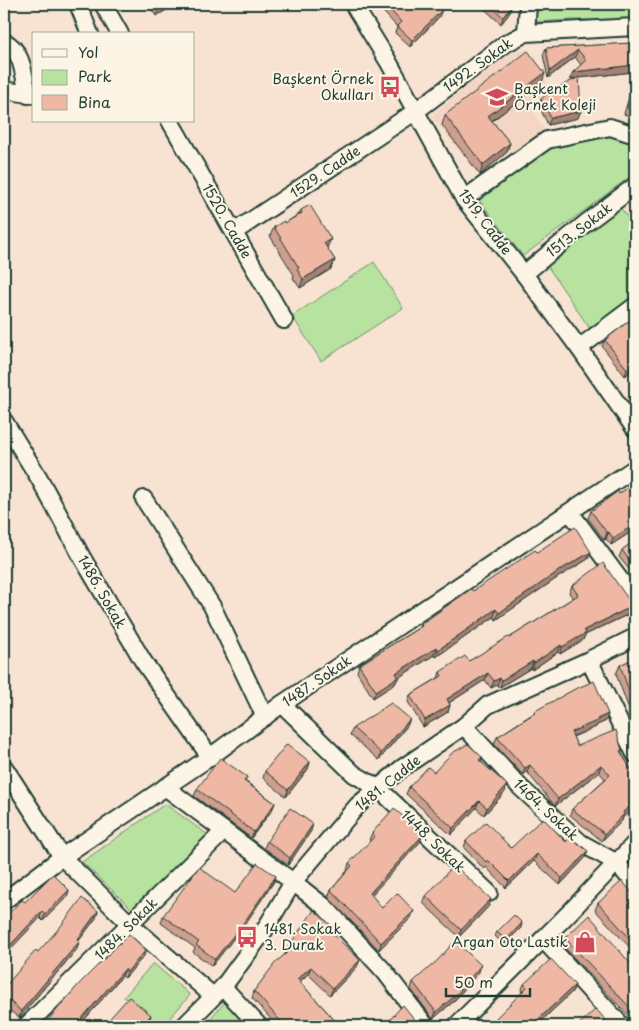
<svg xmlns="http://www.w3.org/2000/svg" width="639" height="1030" font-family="'Playpen Sans',sans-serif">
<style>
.built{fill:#f5d6c4}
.green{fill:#b7e29f;stroke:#6b906a}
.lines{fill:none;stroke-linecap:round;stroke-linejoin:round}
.minor-casing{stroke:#1f3d34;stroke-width:20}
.minor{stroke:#fcf5e5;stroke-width:16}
.wall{fill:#ce9e8e;stroke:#1f3d34}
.shaded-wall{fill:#a78174;stroke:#1f3d34}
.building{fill:#efb8a5;stroke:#1f3d34}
.labels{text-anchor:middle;stroke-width:4;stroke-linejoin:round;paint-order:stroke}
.street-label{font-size:14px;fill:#1f3d34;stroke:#fcf5e5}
.poi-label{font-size:14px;fill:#1f3d34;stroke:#fcf5e5;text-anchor:end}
</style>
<rect width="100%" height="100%" fill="#f8e3d2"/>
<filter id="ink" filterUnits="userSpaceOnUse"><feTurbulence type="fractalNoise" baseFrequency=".02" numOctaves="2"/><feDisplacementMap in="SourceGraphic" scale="10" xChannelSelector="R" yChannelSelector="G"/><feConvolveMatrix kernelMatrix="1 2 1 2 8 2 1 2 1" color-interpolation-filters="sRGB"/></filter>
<g filter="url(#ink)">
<!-- built -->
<path class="built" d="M 528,49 L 551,90 L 529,103 L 545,131 L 509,154 L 489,127 L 458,150 L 431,116 L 505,55 Z"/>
<!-- green -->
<g class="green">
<path d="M 539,4 L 635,4 L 635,20 L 573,20 L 535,22 Z"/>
<path d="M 612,136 L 630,140 L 635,145 L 635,173 L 523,256 L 479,200 L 550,148 L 579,140 Z"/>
<path d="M 620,207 L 635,227 L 635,295 L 590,329 L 546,264 Z"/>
<path d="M 374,262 L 403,308 L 321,361 L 292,316 Z"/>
<path d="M 165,804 L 208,835 L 133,910 L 82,862 Z"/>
<path d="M 153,963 L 190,995 L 163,1026 L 160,1026 L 124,997 Z"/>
<path d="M 228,999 L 251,1026 L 203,1026 Z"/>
</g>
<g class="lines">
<!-- minor casing -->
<g class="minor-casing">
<g id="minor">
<path d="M 78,4 L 90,34"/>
<path d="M 103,4 L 120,34"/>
<path d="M 353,4 L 388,61 L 464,199 L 524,274 L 579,348 L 635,429"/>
<path d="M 526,33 L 528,4"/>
<path d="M 4,42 C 23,49 24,78 28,95"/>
<path d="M 4,90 L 34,95"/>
<path d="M 170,121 L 284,320"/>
<path d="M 464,199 L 547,140 L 610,127 L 635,135"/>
<path d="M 234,232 L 416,111 L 505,44 L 526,33 L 635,27"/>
<path d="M 524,274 L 586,223 L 635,186"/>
<path d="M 579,348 L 635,306"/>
<path d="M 4,421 L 39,478 L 83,559 L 143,661 L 210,757"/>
<path d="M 144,499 L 212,606 L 265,717"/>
<path d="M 570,512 L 635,600"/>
<path d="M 589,660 L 635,754"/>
<path d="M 282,704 L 354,774 L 378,788 L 489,893"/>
<path d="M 464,726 L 520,787 L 581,843 L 617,863 L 635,885"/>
<path d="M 4,767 L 62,857 L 131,925 L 213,996"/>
<path d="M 165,787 L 293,882 L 325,907 L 385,972 L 426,1026"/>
<path d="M 4,901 L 62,857 L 210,757 L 282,704 L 635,468"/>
<path d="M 543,939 L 622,1026"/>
<path d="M 223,987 L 259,1026"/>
<path d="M 26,1026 L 224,831"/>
<path d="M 184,1026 L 223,987 L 264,931 L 293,882 L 358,805 L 402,768 L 464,726 L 488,705 L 589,660 L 635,637"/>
<path d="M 456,1026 L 568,914 L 635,843"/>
</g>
</g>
<!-- minor -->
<use href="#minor" class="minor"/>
</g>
<!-- wall -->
<g class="wall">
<path d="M 148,4 L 177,4 L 156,16 Z"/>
<path d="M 376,4 L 435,4 L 439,17 L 410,47 L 395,33 L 397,27 Z"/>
<path d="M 479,4 L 512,4 L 509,14 L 501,24 Z"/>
<path d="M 635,43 L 635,119 L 624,114 L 635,76 L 632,76 L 633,72 L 579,78 L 578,118 L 548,125 L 539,106 L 541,99 L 575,79 L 570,79 L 573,72 L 581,65 L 575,57 L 548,78 L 543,55 L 546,48 Z"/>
<path d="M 542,83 L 492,121 L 510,143 L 506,153 L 480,175 L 442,125 L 445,115 Z"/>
<path d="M 301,210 L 327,248 L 335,260 L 331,269 L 300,288 L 293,278 L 294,275 L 270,236 L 274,227 L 285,223 L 299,214 Z"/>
<path d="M 635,316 L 635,368 L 625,376 L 602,346 L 605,340 Z"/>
<path d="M 635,482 L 635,537 L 631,532 L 611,545 L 606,539 L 604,540 L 588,518 L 591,511 L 619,494 Z"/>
<path d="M 635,540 L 635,568 L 631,572 L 619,557 L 622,550 Z"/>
<path d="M 537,552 L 591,552 L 588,559 L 557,578 L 496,620 L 494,617 L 436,657 L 434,655 L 398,678 L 395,684 L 373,698 L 357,672 L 359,665 L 420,627 L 421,624 L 473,591 Z"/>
<path d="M 572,586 L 633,606 L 631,613 L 585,635 L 583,640 L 560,654 L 558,652 L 532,670 L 531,668 L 500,687 L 497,685 L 491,688 L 485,680 L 449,703 L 450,705 L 448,712 L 423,727 L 408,702 L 410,695 L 438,678 L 440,672 L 469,661 L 509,638 L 573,598 L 569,593 Z"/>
<path d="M 635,658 L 635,710 L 630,712 L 616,674 L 620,665 Z"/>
<path d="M 535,711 L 608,714 L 606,721 L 597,725 L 596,727 L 573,737 L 577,746 L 622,750 L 621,752 L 635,776 L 635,808 L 623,817 L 622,821 L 602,841 L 570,815 L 572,809 L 605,779 L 599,772 L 555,806 L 527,772 L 523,775 L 494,744 L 497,737 L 534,713 Z"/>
<path d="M 410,719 L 407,726 L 379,760 L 350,735 L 353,728 Z"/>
<path d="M 482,757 L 481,761 L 505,792 L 484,815 L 476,808 L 451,835 L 406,794 L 409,787 L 434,772 Z"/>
<path d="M 310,762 L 308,769 L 286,797 L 263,778 L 265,771 Z"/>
<path d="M 247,777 L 245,781 L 275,803 L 272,810 L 251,838 L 194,796 L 197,789 Z"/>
<path d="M 311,831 L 288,865 L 264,848 L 267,841 Z"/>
<path d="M 372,833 L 420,842 L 371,895 L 382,908 L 411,918 L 379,950 L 328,897 L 331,890 L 347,871 L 349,863 L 371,841 L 369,840 Z"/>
<path d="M 466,841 L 511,848 L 566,842 L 585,858 L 560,885 L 534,861 L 506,888 L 486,867 L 484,869 L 464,848 Z"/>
<path d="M 276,876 L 273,883 L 245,924 L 212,966 L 193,952 L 195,948 L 161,923 L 163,916 L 235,893 Z"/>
<path d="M 69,890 L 67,897 L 43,921 L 40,918 L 4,955 L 7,958 L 4,965 L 4,918 L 25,902 Z"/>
<path d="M 426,896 L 489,906 L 459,937 L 423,903 Z"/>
<path d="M 635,896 L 635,953 L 595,910 L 598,903 Z"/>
<path d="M 98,911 L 96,918 L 78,942 L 77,949 L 19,1018 L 4,1006 L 4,988 L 38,952 Z"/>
<path d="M 521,928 L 504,945 L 495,936 L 497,932 Z"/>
<path d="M 336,930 L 334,935 L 357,967 L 330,995 L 308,974 L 300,982 L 340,1026 L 277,1026 L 252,998 L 254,991 L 285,954 L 288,947 Z"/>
<path d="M 565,938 L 635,969 L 635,1023 L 562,945 Z"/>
<path d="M 144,956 L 125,978 L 122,976 L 79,1026 L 43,1026 Z"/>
<path d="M 479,972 L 454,1001 L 433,1019 L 411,989 L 413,982 Z"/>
<path d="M 524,984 L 575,985 L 572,992 L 536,1026 L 488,1026 L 523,992 L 521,991 Z"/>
</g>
<!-- shaded-wall -->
<g class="shaded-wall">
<path d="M 164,4 L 177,4 L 156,16 L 159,7 Z"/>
<path d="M 511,7 L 509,14 L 501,24 L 503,17 Z"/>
<path d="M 442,10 L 439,17 L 410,47 L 412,40 Z"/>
<path d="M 578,50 L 575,57 L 548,78 L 550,71 Z"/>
<path d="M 635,65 L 633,72 L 570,79 L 573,72 Z"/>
<path d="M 545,73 L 542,83 L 485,126 L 488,116 Z"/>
<path d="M 581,111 L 578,118 L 548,125 L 551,118 Z"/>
<path d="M 510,143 L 506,153 L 480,175 L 483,165 Z"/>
<path d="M 331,239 L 327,248 L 324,243 Z"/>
<path d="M 335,260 L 331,269 L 300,288 L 303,279 Z"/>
<path d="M 635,363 L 635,368 L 625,376 L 627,369 Z"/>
<path d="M 634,525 L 631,532 L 611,545 L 613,538 Z"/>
<path d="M 609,532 L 606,539 L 604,540 L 607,533 Z"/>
<path d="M 591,552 L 588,559 L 557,578 L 496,620 L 499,613 L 560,570 Z"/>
<path d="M 635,563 L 635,568 L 631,572 L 633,565 Z"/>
<path d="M 633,606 L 631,613 L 585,635 L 583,640 L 560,654 L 562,647 L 584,630 Z"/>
<path d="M 496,609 L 494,617 L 436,657 L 438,650 Z"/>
<path d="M 561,645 L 558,652 L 532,670 L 534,663 Z"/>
<path d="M 437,647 L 434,655 L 398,678 L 395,684 L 373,698 L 376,691 L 396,673 Z"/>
<path d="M 533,661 L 531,668 L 500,687 L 502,680 Z"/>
<path d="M 488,673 L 485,680 L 444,706 L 447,699 Z"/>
<path d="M 500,678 L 497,685 L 491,688 L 494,681 Z"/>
<path d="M 635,702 L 635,710 L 630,712 L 633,703 Z"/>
<path d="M 450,705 L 448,712 L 423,727 L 425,720 Z"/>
<path d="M 608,714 L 606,721 L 597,725 L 596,727 L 569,738 L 571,732 Z"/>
<path d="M 410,719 L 407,726 L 379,760 L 381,753 Z"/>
<path d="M 310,762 L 308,769 L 286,797 L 288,790 Z"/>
<path d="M 530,765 L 527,772 L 523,775 L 525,768 Z"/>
<path d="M 601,765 L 599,772 L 555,806 L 558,799 Z"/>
<path d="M 507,785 L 505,792 L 484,815 L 487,808 Z"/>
<path d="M 479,801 L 476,808 L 451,835 L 453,828 Z"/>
<path d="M 275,803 L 272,810 L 251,838 L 254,832 Z"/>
<path d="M 635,803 L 635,808 L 623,817 L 622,821 L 602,841 L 605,834 L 623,812 Z"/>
<path d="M 313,824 L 311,831 L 288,865 L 290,858 Z"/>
<path d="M 423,835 L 420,842 L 367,900 L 370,893 Z"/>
<path d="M 588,851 L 585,858 L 560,885 L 562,878 Z"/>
<path d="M 537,854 L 534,861 L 506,888 L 509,881 Z"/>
<path d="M 276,876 L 273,883 L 245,924 L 212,966 L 215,959 Z"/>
<path d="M 69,890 L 67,897 L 43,921 L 45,914 Z"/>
<path d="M 491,899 L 489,906 L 459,937 L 461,930 Z"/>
<path d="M 42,911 L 40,918 L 4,956 L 4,952 Z"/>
<path d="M 98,911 L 96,918 L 74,947 L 77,940 Z"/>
<path d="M 414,911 L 411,918 L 379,950 L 381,943 Z"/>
<path d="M 522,923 L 521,928 L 504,945 L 506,940 Z"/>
<path d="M 79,942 L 77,949 L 19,1018 L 21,1011 Z"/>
<path d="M 146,950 L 144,956 L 125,978 L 127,972 Z"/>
<path d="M 360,960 L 357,967 L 330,995 L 333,988 Z"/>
<path d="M 481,965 L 479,972 L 454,1001 L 433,1019 L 436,1012 Z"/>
<path d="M 311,967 L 308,974 L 295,986 L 297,979 Z"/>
<path d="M 125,969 L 122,976 L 79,1026 L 75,1026 Z"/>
<path d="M 575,985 L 572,992 L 536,1026 L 531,1026 Z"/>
<path d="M 151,1015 L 149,1022 L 145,1026 L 142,1026 Z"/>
</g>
<!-- building -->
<g class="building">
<path d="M 157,4 L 164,4 L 159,7 Z"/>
<path d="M 385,4 L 435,4 L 442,10 L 412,40 L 397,26 L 401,22 Z"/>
<path d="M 489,4 L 512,4 L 511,7 L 503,17 Z"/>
<path d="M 631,43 L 635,43 L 635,69 L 635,65 L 573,72 L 586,60 L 578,50 L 550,71 L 546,48 Z"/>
<path d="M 528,51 L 545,73 L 488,116 L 510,143 L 483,165 L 445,115 Z"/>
<path d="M 635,76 L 635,111 L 627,108 Z"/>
<path d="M 579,77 L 581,111 L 551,118 L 541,99 L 549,92 Z"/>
<path d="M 310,205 L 331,239 L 324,243 L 335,260 L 303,279 L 297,269 L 299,268 L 274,227 L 284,221 L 285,223 L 302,213 L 301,210 Z"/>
<path d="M 635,316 L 635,363 L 627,369 L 605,340 Z"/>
<path d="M 635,482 L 635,527 L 634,525 L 613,538 L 609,532 L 607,533 L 591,511 L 618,491 L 619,494 Z"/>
<path d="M 575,527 L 591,552 L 560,570 L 499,613 L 496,609 L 438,650 L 437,647 L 396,673 L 398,677 L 376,691 L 359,665 L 422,626 L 421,624 L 471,589 L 473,591 L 535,550 L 537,552 Z"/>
<path d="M 635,540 L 635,563 L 633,565 L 622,550 Z"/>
<path d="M 603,563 L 633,606 L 584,630 L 586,633 L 562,647 L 561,645 L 534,663 L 533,661 L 502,680 L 500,678 L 494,681 L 488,673 L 447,699 L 450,705 L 425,720 L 410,695 L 442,676 L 440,672 L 465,656 L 469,661 L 508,637 L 509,638 L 578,595 L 572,586 Z"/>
<path d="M 635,658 L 635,702 L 633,703 L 620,665 Z"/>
<path d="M 594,681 L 608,714 L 597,719 L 599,720 L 571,732 L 577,746 L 616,730 L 622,750 L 620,751 L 635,776 L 635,803 L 623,812 L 624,814 L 605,834 L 572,809 L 610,775 L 601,765 L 558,799 L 530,765 L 525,768 L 497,737 L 535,713 L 535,711 L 573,690 Z"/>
<path d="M 391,703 L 410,719 L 381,753 L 353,728 Z"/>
<path d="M 287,744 L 310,762 L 288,790 L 265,771 Z"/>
<path d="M 468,744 L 482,757 L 479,760 L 507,785 L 487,808 L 479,801 L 453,828 L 409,787 L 428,767 L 434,772 L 452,753 Z"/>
<path d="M 220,758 L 247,777 L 244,781 L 275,803 L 254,832 L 197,789 Z"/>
<path d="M 290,808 L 313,824 L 290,858 L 267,841 Z"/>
<path d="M 394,808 L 423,835 L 370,893 L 382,908 L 397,893 L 414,911 L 381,943 L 331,890 L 352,866 L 349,863 L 375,836 L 372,833 Z"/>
<path d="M 543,818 L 566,842 L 570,837 L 588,851 L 562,878 L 537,854 L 509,881 L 488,860 L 486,862 L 466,841 L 486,822 L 511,848 Z"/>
<path d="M 257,863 L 276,876 L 247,918 L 215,959 L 196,945 L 199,942 L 163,916 L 199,867 L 235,893 Z"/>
<path d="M 454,865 L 491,899 L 461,930 L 426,896 Z"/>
<path d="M 53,874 L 69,890 L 45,914 L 42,911 L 4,952 L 4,918 L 22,900 L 25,902 Z"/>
<path d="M 622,881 L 635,896 L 635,944 L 598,903 Z"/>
<path d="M 82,898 L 98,911 L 77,940 L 79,942 L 21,1011 L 4,996 L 4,988 L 36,950 L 38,952 L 61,926 Z"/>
<path d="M 314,910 L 336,930 L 333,934 L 360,960 L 333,988 L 311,967 L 297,979 L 340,1026 L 285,1026 L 254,991 L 276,962 L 290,950 L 288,947 Z"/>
<path d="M 514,915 L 522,923 L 506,940 L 497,932 Z"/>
<path d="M 589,915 L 635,969 L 635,1013 L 565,938 Z"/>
<path d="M 129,934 L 146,950 L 127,972 L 125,969 L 75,1026 L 43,1026 L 79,984 Z"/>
<path d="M 455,941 L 481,965 L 457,994 L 436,1012 L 413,982 L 438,960 Z"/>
<path d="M 4,955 L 7,958 L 4,961 Z"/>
<path d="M 551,959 L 575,985 L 531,1026 L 488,1026 L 527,987 L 524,984 Z"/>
<path d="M 129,997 L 151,1015 L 142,1026 L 103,1026 Z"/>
<path d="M 403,1005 L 420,1026 L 384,1026 Z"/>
<path d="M 596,1009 L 611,1026 L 577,1026 Z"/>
</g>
</g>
<!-- icons -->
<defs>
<g id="bus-bare" transform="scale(1.725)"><path d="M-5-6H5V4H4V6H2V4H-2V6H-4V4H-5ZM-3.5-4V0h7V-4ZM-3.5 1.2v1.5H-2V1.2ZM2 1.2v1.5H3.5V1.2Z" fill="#d1495b" stroke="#fcf5e5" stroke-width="2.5" paint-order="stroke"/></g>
<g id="school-bare" transform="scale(1.725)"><path d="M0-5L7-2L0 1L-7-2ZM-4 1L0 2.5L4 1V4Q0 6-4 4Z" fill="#d1495b" stroke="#fcf5e5" stroke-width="2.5" paint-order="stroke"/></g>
<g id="shop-bare" transform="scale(1.725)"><path d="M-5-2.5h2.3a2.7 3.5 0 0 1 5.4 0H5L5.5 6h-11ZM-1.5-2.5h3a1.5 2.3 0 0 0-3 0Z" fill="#d1495b" stroke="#fcf5e5" stroke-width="2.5" paint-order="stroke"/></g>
</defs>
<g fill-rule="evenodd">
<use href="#bus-bare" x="390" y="87"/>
<use href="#school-bare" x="497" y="97"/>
<use href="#bus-bare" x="247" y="937"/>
<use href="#shop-bare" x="585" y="942"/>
</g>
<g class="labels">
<!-- street labels -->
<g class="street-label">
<text transform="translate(478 65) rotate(-36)" y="5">1492. Sokak</text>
<text transform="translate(325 172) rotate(-34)" y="5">1529. Cadde</text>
<text transform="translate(227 221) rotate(60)" y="5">1520. Cadde</text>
<text transform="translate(485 222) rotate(53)" y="5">1519. Cadde</text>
<text transform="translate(579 230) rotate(-38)" y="5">1513. Sokak</text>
<text transform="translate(102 592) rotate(60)" y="5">1486. Sokak</text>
<text transform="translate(317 681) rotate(-34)" y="5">1487. Sokak</text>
<text transform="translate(388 783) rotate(-39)" y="5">1481. Cadde</text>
<text transform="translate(546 810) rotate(43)" y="5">1464. Sokak</text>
<text transform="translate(433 841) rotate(44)" y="5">1448. Sokak</text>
<text transform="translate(126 929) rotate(-45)" y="5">1484. Sokak</text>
</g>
<!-- poi labels -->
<g class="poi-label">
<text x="374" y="84">Başkent Örnek<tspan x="374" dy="16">Okulları</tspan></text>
<text x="514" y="94" text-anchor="start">Başkent<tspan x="514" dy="16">Örnek Koleji</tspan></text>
<text x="264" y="934" text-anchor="start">1481. Sokak<tspan x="264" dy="16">3. Durak</tspan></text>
<text x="568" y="947">Argan Oto Lastik</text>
</g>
</g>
<!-- margin -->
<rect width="639" height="1030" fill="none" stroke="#fcf5e5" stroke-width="20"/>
<rect x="10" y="10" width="619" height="1010" fill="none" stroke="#1f3d34" stroke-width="2" filter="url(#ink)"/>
<!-- legend -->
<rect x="32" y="32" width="162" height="90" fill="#fcf5e5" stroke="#a4ab9e"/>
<rect x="42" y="49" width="25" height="8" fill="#fcf5e5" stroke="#a4ab9e"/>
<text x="78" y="58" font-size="15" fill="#1f3d34">Yol</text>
<rect x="42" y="70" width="25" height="15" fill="#b7e29f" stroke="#a4ab9e"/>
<text x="78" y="82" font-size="15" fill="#1f3d34">Park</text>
<rect x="42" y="95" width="25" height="15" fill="#efb8a5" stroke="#a4ab9e"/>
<text x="78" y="108" font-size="15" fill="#1f3d34">Bina</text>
<!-- scale -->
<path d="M446 988v8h84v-8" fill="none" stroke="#1f3d34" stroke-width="2.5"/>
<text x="454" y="988" font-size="15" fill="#1f3d34" stroke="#fcf5e5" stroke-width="4" paint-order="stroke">50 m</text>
</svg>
